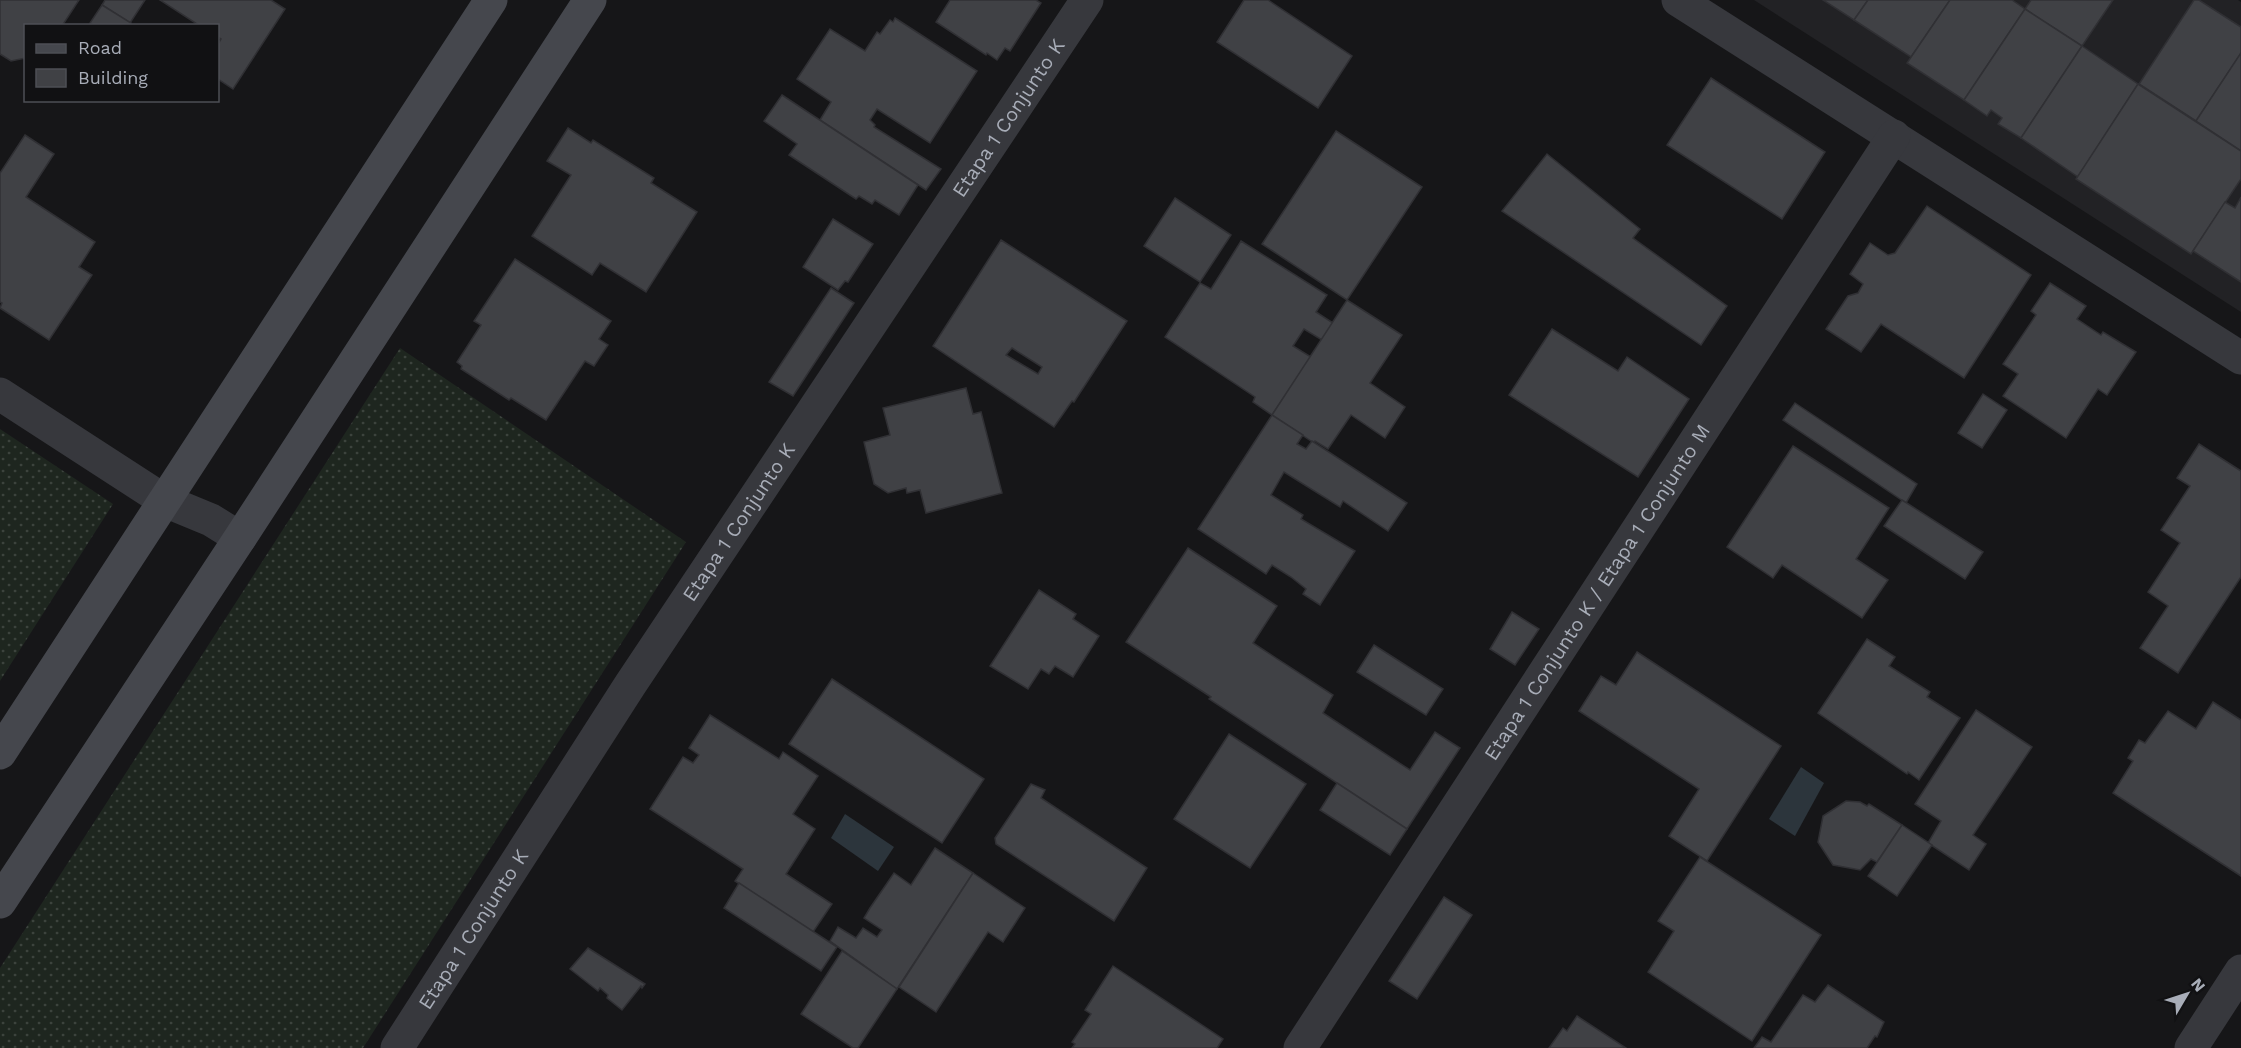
<svg xmlns="http://www.w3.org/2000/svg" width="2241" height="1048" font-family="'Work Sans',sans-serif">
<style>
.built{fill:#222225}
.grass{fill:url(#grass-dots)}
.water{fill:#2c353c}
.building{fill:#404145;stroke:#303034;stroke-width:1.5;fill-rule:evenodd}
.lines{fill:none;stroke-linecap:round;stroke-linejoin:round}
.street{stroke:#37383d;stroke-width:33}
.secondary{stroke:#45474d;stroke-width:33}
.labels{text-anchor:middle;stroke-width:4.5;stroke-linejoin:round;paint-order:stroke}
.street-label{font-size:20px;fill:#a8adb8;stroke:#111113}
</style>
<defs>
<pattern id="grass-dots" width="8" height="8" patternUnits="userSpaceOnUse" patternTransform="scale(1.5)"><rect width="8" height="8" fill="#1e261f"/><path d="M2 2h.1M6 6h.1" fill="none" stroke="#3c433d" stroke-width="1.8" stroke-linecap="round"/></pattern>
</defs>
<rect width="100%" height="100%" fill="#161618"/>
<!-- built -->
<path class="built" d="M 1754,0 L 2238,0 L 2241,2 L 2241,312 Z"/>
<!-- grass -->
<g class="grass">
<path d="M 400,348 L 686,542 L 363,1048 L 0,1048 L 0,968 Z"/>
<path d="M 0,429 L 113,504 L 0,681 Z"/>
</g>
<!-- water -->
<g class="water">
<path d="M 1801,767 L 1824,783 L 1795,836 L 1769,819 Z"/>
<path d="M 845,814 L 894,847 L 878,871 L 831,838 Z"/>
</g>
<!-- building -->
<g class="building">
<path d="M 0,0 L 79,0 L 62,26 L 26,26 L 26,58 L 11,61 L 0,54 Z"/>
<path d="M 105,0 L 145,0 L 130,23 L 102,5 Z"/>
<path d="M 160,0 L 271,0 L 285,9 L 233,89 L 218,79 L 218,44 L 221,39 L 218,37 L 218,26 L 200,26 Z"/>
<path d="M 950,0 L 1036,0 L 1041,3 L 1010,51 L 1005,48 L 997,60 L 987,53 L 986,55 L 936,22 Z"/>
<path d="M 1244,0 L 1268,0 L 1352,56 L 1318,108 L 1217,42 Z"/>
<path d="M 1823,0 L 1868,0 L 1854,20 Z"/>
<path d="M 1868,0 L 1950,0 L 1911,57 L 1854,20 Z"/>
<path d="M 1950,0 L 2012,0 L 2025,9 L 1964,100 L 1907,63 Z"/>
<path d="M 2031,0 L 2113,0 L 2082,46 L 2025,9 Z"/>
<path d="M 2194,0 L 2199,0 L 2241,27 L 2241,53 L 2196,121 L 2139,84 Z"/>
<path d="M 102,5 L 131,23 L 129,26 L 94,26 L 90,23 Z"/>
<path d="M 2025,9 L 2082,46 L 2021,138 L 1998,124 L 2002,118 L 1991,110 L 1987,116 L 1964,100 Z"/>
<path d="M 895,18 L 977,71 L 930,143 L 877,109 L 870,120 L 875,125 L 874,127 L 941,169 L 926,190 L 820,120 L 831,102 L 797,79 L 830,29 L 865,51 L 877,32 L 880,34 L 890,20 L 893,22 Z"/>
<path d="M 2082,46 L 2138,84 L 2078,177 L 2021,138 Z"/>
<path d="M 2241,53 L 2241,151 L 2196,121 Z"/>
<path d="M 1711,78 L 1825,152 L 1782,219 L 1667,145 Z"/>
<path d="M 2138,84 L 2241,151 L 2241,179 L 2191,254 L 2076,179 Z"/>
<path d="M 782,95 L 918,185 L 899,215 L 875,200 L 872,204 L 859,196 L 856,199 L 789,155 L 797,144 L 764,121 Z"/>
<path d="M 568,128 L 591,143 L 593,140 L 654,178 L 651,183 L 697,212 L 646,292 L 600,263 L 592,275 L 532,236 L 571,175 L 547,161 Z"/>
<path d="M 1336,131 L 1422,187 L 1347,300 L 1262,244 Z"/>
<path d="M 25,135 L 54,154 L 26,197 L 95,242 L 79,267 L 92,275 L 49,340 L 0,308 L 2,303 L 0,302 L 0,173 Z"/>
<path d="M 1547,154 L 1640,229 L 1633,238 L 1727,306 L 1701,345 L 1502,211 Z"/>
<path d="M 2241,197 L 2241,282 L 2193,251 L 2225,202 L 2235,208 Z"/>
<path d="M 1175,198 L 1231,235 L 1200,282 L 1144,246 Z"/>
<path d="M 1927,206 L 2031,275 L 1964,378 L 1881,324 L 1861,352 L 1826,329 L 1848,296 L 1858,293 L 1863,284 L 1850,274 L 1870,243 L 1888,255 L 1895,253 Z"/>
<path d="M 833,219 L 873,244 L 848,282 L 845,281 L 838,290 L 803,267 Z"/>
<path d="M 1001,240 L 1127,321 L 1074,402 L 1072,401 L 1054,427 L 933,346 ZM 1012,348 L 1042,367 L 1038,374 L 1006,355 Z"/>
<path d="M 1241,241 L 1327,295 L 1316,312 L 1333,323 L 1322,340 L 1304,329 L 1293,346 L 1311,357 L 1272,415 L 1253,402 L 1255,397 L 1165,337 L 1200,283 L 1211,289 Z"/>
<path d="M 515,259 L 611,321 L 599,339 L 608,345 L 594,366 L 585,361 L 546,420 L 511,398 L 509,400 L 461,369 L 462,366 L 457,362 L 481,325 L 474,321 Z"/>
<path d="M 2050,283 L 2086,306 L 2077,319 L 2101,335 L 2103,332 L 2136,352 L 2107,395 L 2098,389 L 2066,438 L 2003,396 L 2018,374 L 2003,364 L 2036,315 L 2031,311 Z"/>
<path d="M 831,288 L 854,303 L 793,396 L 769,382 Z"/>
<path d="M 1347,300 L 1402,335 L 1370,383 L 1405,407 L 1385,438 L 1351,415 L 1328,449 L 1315,441 L 1314,443 L 1272,415 Z"/>
<path d="M 1552,329 L 1618,371 L 1627,357 L 1689,399 L 1638,477 L 1509,395 Z"/>
<path d="M 966,388 L 973,414 L 981,412 L 1002,493 L 926,513 L 920,490 L 907,493 L 906,488 L 888,493 L 874,484 L 864,442 L 890,435 L 883,408 Z"/>
<path d="M 1983,394 L 2007,410 L 1982,448 L 1958,433 Z"/>
<path d="M 1795,403 L 1917,484 L 1906,503 L 1783,420 Z"/>
<path d="M 1272,415 L 1303,435 L 1297,444 L 1306,449 L 1312,441 L 1407,503 L 1388,531 L 1343,501 L 1340,507 L 1284,472 L 1271,495 L 1303,515 L 1301,519 L 1355,551 L 1320,605 L 1303,594 L 1306,589 L 1291,577 L 1272,565 L 1266,574 L 1198,529 Z"/>
<path d="M 2199,444 L 2241,471 L 2241,577 L 2178,673 L 2140,648 L 2168,606 L 2148,592 L 2180,543 L 2161,530 L 2190,486 L 2177,478 Z"/>
<path d="M 1793,446 L 1889,508 L 1856,559 L 1888,580 L 1862,618 L 1782,565 L 1773,578 L 1727,547 Z"/>
<path d="M 1902,500 L 1983,552 L 1965,579 L 1884,526 Z"/>
<path d="M 1188,548 L 1277,606 L 1253,643 L 1333,695 L 1323,713 L 1410,770 L 1435,732 L 1460,748 L 1407,829 L 1209,699 L 1211,697 L 1126,642 Z"/>
<path d="M 1039,590 L 1076,614 L 1073,619 L 1099,636 L 1073,677 L 1055,666 L 1049,674 L 1041,669 L 1028,689 L 990,666 Z"/>
<path d="M 1512,612 L 1539,629 L 1515,665 L 1490,649 Z"/>
<path d="M 1867,639 L 1895,657 L 1889,666 L 1930,692 L 1927,697 L 1960,718 L 1919,780 L 1908,772 L 1907,774 L 1818,713 Z"/>
<path d="M 1374,645 L 1443,689 L 1426,715 L 1357,672 Z"/>
<path d="M 1637,652 L 1781,746 L 1707,861 L 1669,836 L 1699,789 L 1579,711 L 1601,676 L 1616,685 Z"/>
<path d="M 832,679 L 984,779 L 942,843 L 789,744 Z"/>
<path d="M 2213,702 L 2241,720 L 2241,876 L 2113,793 L 2133,761 L 2128,758 L 2139,740 L 2145,743 L 2168,711 L 2196,729 Z"/>
<path d="M 1976,710 L 2032,747 L 1973,835 L 1986,844 L 1969,870 L 1928,843 L 1941,821 L 1915,804 Z"/>
<path d="M 710,715 L 779,759 L 783,752 L 818,776 L 793,814 L 815,829 L 786,874 L 832,904 L 813,932 L 735,881 L 743,869 L 650,809 L 683,757 L 693,763 L 699,755 L 689,748 Z"/>
<path d="M 1229,734 L 1306,784 L 1250,868 L 1174,819 Z"/>
<path d="M 1337,783 L 1407,829 L 1390,855 L 1320,810 Z"/>
<path d="M 1031,784 L 1045,790 L 1041,798 L 1147,868 L 1114,921 L 996,844 L 995,838 Z"/>
<path d="M 1846,801 L 1860,802 L 1867,806 L 1869,804 L 1902,825 L 1877,862 L 1871,859 L 1860,870 L 1833,865 L 1818,842 L 1823,816 Z"/>
<path d="M 1902,825 L 1932,845 L 1897,896 L 1868,876 Z"/>
<path d="M 935,848 L 973,873 L 897,989 L 830,941 L 838,927 L 856,938 L 863,928 L 877,937 L 882,930 L 864,918 L 870,908 L 894,873 L 911,885 Z"/>
<path d="M 1700,857 L 1821,935 L 1752,1041 L 1648,972 L 1674,931 L 1658,921 Z"/>
<path d="M 973,873 L 1025,908 L 1003,942 L 988,932 L 936,1012 L 899,987 Z"/>
<path d="M 739,883 L 837,947 L 821,971 L 724,908 Z"/>
<path d="M 1444,897 L 1472,915 L 1417,999 L 1389,981 Z"/>
<path d="M 588,948 L 645,984 L 642,988 L 641,986 L 622,1010 L 607,998 L 608,995 L 600,988 L 598,991 L 570,969 Z"/>
<path d="M 842,951 L 897,989 L 858,1048 L 853,1048 L 801,1014 Z"/>
<path d="M 1113,966 L 1223,1039 L 1217,1048 L 1072,1048 L 1075,1044 L 1072,1042 L 1091,1014 L 1085,1010 Z"/>
<path d="M 1828,985 L 1884,1022 L 1877,1037 L 1875,1036 L 1867,1048 L 1754,1048 L 1762,1037 L 1771,1042 L 1803,995 L 1815,1002 Z"/>
<path d="M 1577,1016 L 1626,1048 L 1549,1048 L 1563,1028 L 1567,1031 Z"/>
</g>
<g class="lines">
<!-- street -->
<g class="street">
<path d="M 1678,0 L 2241,358"/>
<path d="M 0,394 L 165,501 L 211,520 L 240,538"/>
<path id="s1" d="M 397,1048 L 630,685 L 1087,0"/>
<path id="s2" d="M 1300,1048 L 1894,136"/>
<path d="M 2191,1048 L 2241,971"/>
</g>
<!-- secondary -->
<g class="secondary">
<path d="M 0,753 L 491,0"/>
<path d="M 0,902 L 240,538 L 590,0"/>
</g>
</g>
<g class="labels">
<!-- street labels -->
<g class="street-label">
<text dy="7" stroke="none"><textPath href="#s1" startOffset="1113">Etapa 1 Conjunto K</textPath></text>
<text dy="7" stroke="none"><textPath href="#s1" startOffset="627">Etapa 1 Conjunto K</textPath></text>
<text dy="7" stroke="none"><textPath href="#s2" startOffset="544">Etapa 1 Conjunto K / Etapa 1 Conjunto M</textPath></text>
<text dy="7" stroke="none"><textPath href="#s1" startOffset="141">Etapa 1 Conjunto K</textPath></text>
</g>
</g>
<!-- legend -->
<rect x="24" y="24" width="195" height="78" fill="#111113" stroke="#4d4f55" stroke-width="1.5"/>
<rect x="36" y="44" width="30" height="9" fill="#45474d" stroke="#4d4f55" stroke-width="1.5"/>
<text x="78" y="54" font-size="18" fill="#a8adb8">Road</text>
<rect x="36" y="69" width="30" height="18" fill="#404145" stroke="#4d4f55" stroke-width="1.5"/>
<text x="78" y="84" font-size="18" fill="#a8adb8">Building</text>
<!-- north arrow -->
<g transform="translate(2187 994) rotate(51)" stroke="#111113" stroke-width="4.5" paint-order="stroke">
<path d="M0-4.5L10 22L0 15L-10 22Z" fill="#a8adb8"/>
<text y="-9" font-size="16" font-weight="bold" text-anchor="middle" fill="#a8adb8">N</text>
</g>
</svg>
